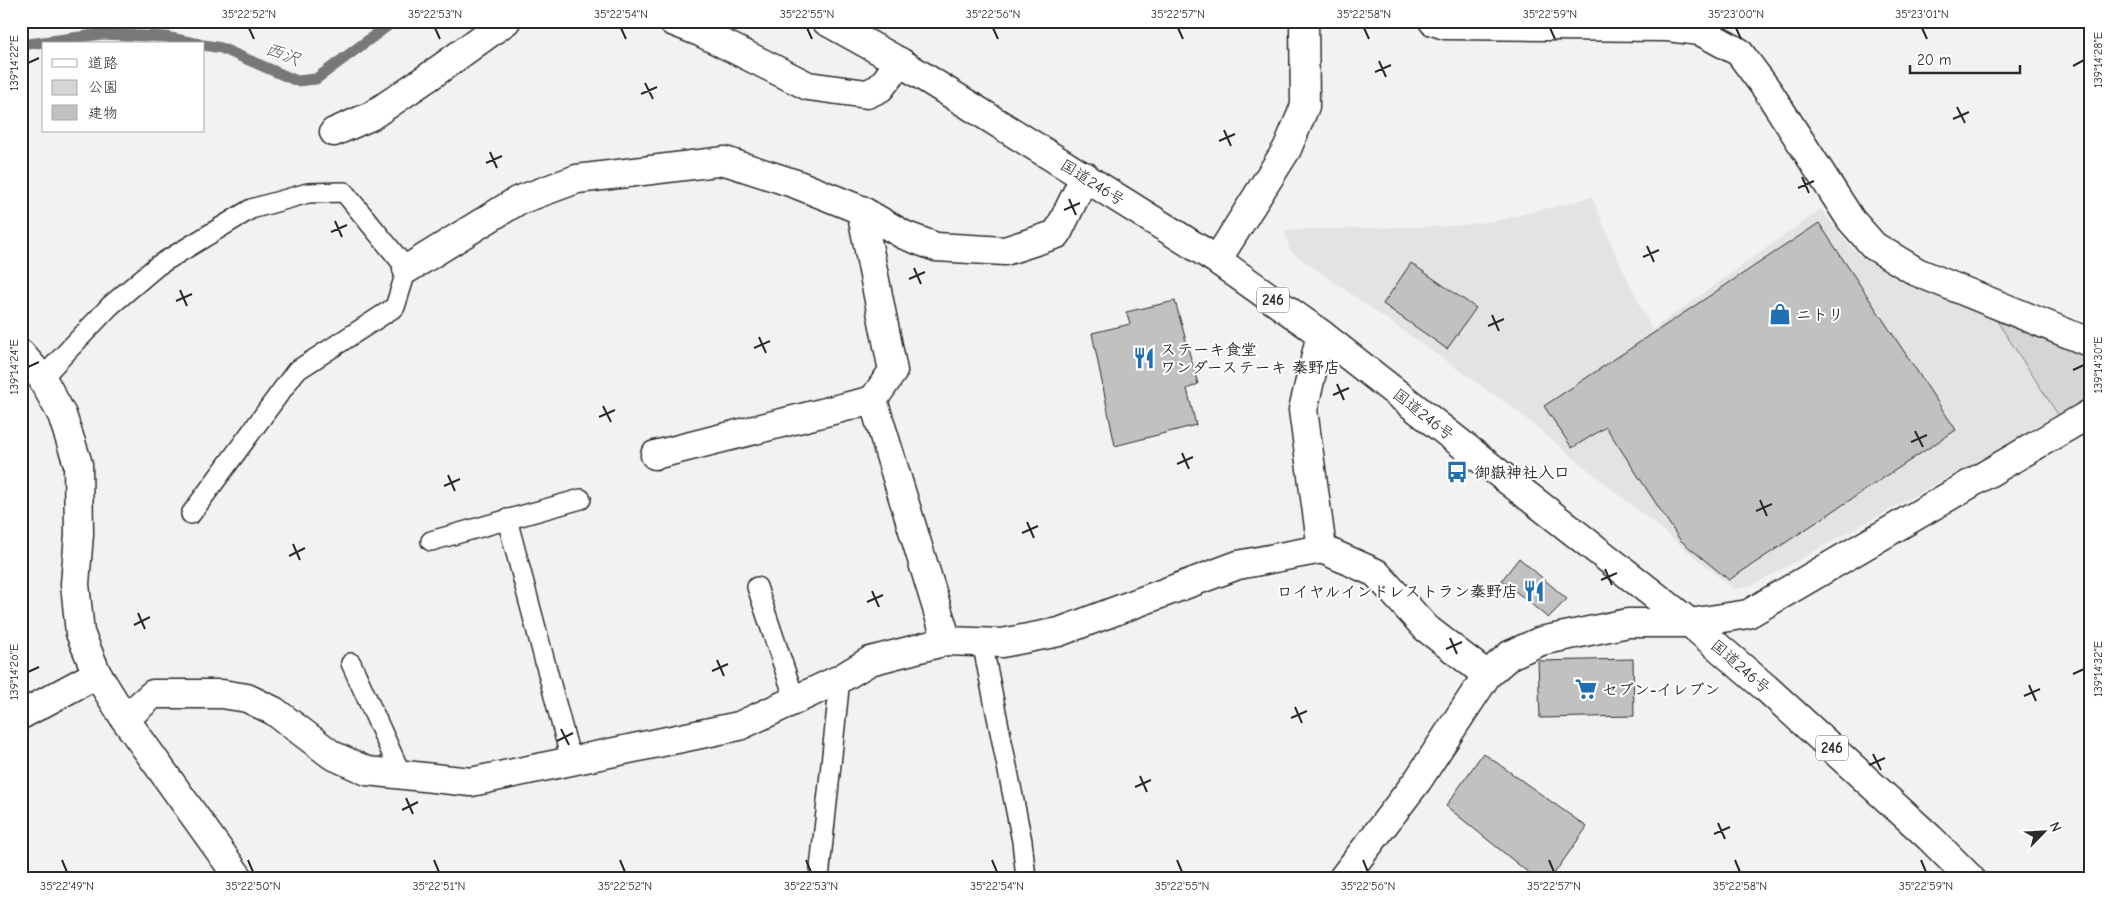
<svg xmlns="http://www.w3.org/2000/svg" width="2112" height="899" font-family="'Comic Neue','Klee One',sans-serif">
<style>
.built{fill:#e3e3e3}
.green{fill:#d5d5d5;stroke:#808080}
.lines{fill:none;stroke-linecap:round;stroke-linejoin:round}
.stream{stroke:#787878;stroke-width:11}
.building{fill:#c1c1c1;stroke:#2b2b2b}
.service-casing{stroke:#2b2b2b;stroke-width:22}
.minor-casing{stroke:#2b2b2b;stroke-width:31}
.tertiary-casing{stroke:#2b2b2b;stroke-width:31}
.trunk-casing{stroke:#2b2b2b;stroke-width:31}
.service{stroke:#fff;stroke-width:19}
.minor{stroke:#fff;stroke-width:28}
.tertiary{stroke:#fff;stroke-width:28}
.trunk{stroke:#fff;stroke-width:28}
.ticks{fill:none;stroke:#2b2b2b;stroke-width:2}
.labels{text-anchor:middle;stroke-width:4;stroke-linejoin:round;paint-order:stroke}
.shield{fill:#fff;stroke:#6b6b6b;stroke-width:1}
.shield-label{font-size:15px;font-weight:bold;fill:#2b2b2b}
.street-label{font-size:16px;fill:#2b2b2b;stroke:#fff}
.poi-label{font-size:16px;font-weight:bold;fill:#2b2b2b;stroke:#fff;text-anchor:start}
.water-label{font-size:18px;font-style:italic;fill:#585858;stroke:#fff}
.neatline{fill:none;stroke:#2b2b2b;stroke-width:2}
.ticks-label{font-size:12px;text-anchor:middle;fill:#2b2b2b}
</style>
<rect width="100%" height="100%" fill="#f2f2f2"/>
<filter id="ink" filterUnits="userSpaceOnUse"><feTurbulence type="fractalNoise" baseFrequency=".02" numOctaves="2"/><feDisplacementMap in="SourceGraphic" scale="10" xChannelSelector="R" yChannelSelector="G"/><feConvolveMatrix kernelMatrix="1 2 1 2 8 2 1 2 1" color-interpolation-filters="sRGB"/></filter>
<g filter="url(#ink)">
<!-- built -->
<path class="built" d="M 1592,197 L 1617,257 L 1652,330 L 1821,209 L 1847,243 L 1863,258 L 1902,282 L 1997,321 L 2059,416 L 1753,585 L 1734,589 L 1513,408 L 1290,251 L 1285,230 L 1455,226 L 1500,220 Z"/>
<!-- green -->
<path class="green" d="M 1997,321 L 2091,356 L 2091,398 L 2059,416 Z"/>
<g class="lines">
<!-- stream -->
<g class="stream">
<path d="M 21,45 L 102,34 L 166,37 L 199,44"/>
<path d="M 204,45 L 221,48 L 297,81 L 316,79 L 394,21"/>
</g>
</g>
<!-- building -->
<g class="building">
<path d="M 1819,223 L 1956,430 L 1729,580 L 1680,540 L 1606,427 L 1572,448 L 1544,406 Z"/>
<path d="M 1411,263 L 1476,308 L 1447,349 L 1383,304 Z"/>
<path d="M 1175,301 L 1198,384 L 1187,389 L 1196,425 L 1115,446 L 1092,333 L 1130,324 L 1126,312 Z"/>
<path d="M 1519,558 L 1567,599 L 1548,618 L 1502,580 Z"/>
<path d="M 1633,659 L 1634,716 L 1540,718 L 1538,661 Z"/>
<path d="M 1483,753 L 1587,827 L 1551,878 L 1535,878 L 1446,806 Z"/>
</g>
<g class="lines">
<!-- service casing -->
<g class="service-casing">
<g id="service">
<path d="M 42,378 L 110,306 L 157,266 L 251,209 L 308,193 L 344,192 L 407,269 L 395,307 L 296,371 L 191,514"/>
<path d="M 507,519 L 571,760"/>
<path d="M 431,541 L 581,499"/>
<path d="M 757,587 L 795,700"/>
<path d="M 982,642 L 1022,841 L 1026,878"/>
<path d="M 351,663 L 402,776"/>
<path d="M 819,878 L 840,679"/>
</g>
</g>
<!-- minor casing -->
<g class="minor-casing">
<g id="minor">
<path d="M 672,21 L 700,32 L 808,86 L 867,94 L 880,88 L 900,62"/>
<path d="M 1433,21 L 1445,25 L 1668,27 L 1700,31 L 1739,52 L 1768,91 L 1851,220 L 1874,246 L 1917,272 L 2091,343"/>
<path d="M 334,132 L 371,116 L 430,76 L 506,21"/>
<path d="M 861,210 L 893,371 L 873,400 L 947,641"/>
<path d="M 1217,260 L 1287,149 L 1305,106 L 1304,21"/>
<path d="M 407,269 L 517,201 L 577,179 L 725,161 L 796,184 L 861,210 L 904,235 L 936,247 L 1005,251 L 1057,234 L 1085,176"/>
<path d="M 1321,334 L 1303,410 L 1322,549"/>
<path d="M 21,354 L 42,378 L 62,415 L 78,464 L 79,534 L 75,584 L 80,633 L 97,674 L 125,719 L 239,878"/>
<path d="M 655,455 L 873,400"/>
<path d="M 1690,623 L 1748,614 L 2091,413"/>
<path d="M 21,715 L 97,674"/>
<path d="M 125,719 L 153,694 L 222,694 L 247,698 L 274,711 L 332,755 L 367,771 L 471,782 L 739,726 L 840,679 L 870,661 L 947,641 L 1002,643 L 1059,632 L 1238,565 L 1322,549 L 1376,573 L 1426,628 L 1487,675"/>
</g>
</g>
<!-- tertiary casing -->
<g class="tertiary-casing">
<path id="tertiary" d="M 1343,878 L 1418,780 L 1487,675 L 1510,655 L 1541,641 L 1628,623 L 1690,623"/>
</g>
<!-- trunk casing -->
<g class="trunk-casing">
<path id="trunk" d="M 826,21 L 900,62 L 1217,260 L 1321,334 L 1690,623 L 1766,688 L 1930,838 L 1970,878"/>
</g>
<!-- service -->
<use href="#service" class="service"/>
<!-- minor -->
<use href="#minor" class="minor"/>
<!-- tertiary -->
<use href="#tertiary" class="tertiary"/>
<!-- trunk -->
<use href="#trunk" class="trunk"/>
</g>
</g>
<!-- ticks -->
<path class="ticks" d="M 249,28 L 254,39M 435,28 L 440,39M 621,28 L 626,39M 807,28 L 812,39M 993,28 L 998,39M 1178,28 L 1183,39M 1364,28 L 1369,39M 1550,28 L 1555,39M 1736,28 L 1741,39M 1922,28 L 1927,39M 1379,61 L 1386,77M 28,63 L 39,58M 2073,66 L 2084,60M 1375,72 L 1391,65M 645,83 L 653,99M 641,94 L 657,87M 1957,107 L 1965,123M 1953,119 L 1969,112M 1224,130 L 1231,146M 1219,141 L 1235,134M 490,152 L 497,168M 486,163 L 502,156M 1802,177 L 1809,193M 1798,188 L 1814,181M 1069,199 L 1076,215M 1064,210 L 1080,203M 335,221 L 342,237M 331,232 L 347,225M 1647,246 L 1654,262M 1643,257 L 1659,250M 914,268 L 921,284M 909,279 L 925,272M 180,290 L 187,306M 176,301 L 192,294M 1492,315 L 1499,331M 1488,326 L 1504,319M 759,337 L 766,353M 754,348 L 770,341M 28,367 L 39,362M 2073,370 L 2084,365M 1337,384 L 1344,400M 1333,395 L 1349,388M 603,406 L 611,422M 599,417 L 615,410M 1915,431 L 1923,447M 1911,442 L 1927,435M 1182,453 L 1189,469M 1177,464 L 1193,457M 448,475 L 455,491M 444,486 L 460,479M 1760,500 L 1767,516M 1756,511 L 1772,504M 1027,522 L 1034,538M 1022,533 L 1038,526M 293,544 L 300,560M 289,556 L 305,548M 1605,569 L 1612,585M 1601,580 L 1617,573M 872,591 L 879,607M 867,602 L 883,595M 138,613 L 145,629M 134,625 L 150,617M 1450,638 L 1457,654M 1446,649 L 1462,642M 717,660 L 724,676M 712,671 L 728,664M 28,672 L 39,667M 2073,674 L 2084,669M 2029,685 L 2036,701M 2024,696 L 2040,689M 1295,707 L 1302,723M 1291,718 L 1307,711M 561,729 L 569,745M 557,741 L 573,733M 1873,754 L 1881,770M 1869,765 L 1885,758M 1140,776 L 1147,792M 1135,787 L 1151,780M 406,798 L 413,814M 402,810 L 418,802M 1718,823 L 1725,839M 1714,834 L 1730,827M 62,860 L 67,872M 248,860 L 253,872M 434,860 L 439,872M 620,860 L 625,872M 806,860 L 811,872M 992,860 L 997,872M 1177,860 L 1182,872M 1363,860 L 1368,872M 1549,860 L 1554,872M 1735,860 L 1740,872M 1921,860 L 1926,872"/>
<!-- icons -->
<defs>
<g id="shop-bare" transform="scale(1.725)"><path d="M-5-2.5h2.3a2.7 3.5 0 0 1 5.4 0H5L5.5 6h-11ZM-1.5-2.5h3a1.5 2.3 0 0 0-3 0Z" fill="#1f6fb2" stroke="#fff" stroke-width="2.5" paint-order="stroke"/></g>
<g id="restaurant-bare" transform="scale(1.725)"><path d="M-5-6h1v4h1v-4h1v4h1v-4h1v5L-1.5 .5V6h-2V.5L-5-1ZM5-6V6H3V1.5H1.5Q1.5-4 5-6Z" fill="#1f6fb2" stroke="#fff" stroke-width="2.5" paint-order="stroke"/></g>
<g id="bus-bare" transform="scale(1.725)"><path d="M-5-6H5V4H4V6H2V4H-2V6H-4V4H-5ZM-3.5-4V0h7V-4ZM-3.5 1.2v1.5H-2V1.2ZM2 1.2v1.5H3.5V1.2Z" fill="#1f6fb2" stroke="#fff" stroke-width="2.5" paint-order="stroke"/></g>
<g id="supermarket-bare" transform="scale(1.725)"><path d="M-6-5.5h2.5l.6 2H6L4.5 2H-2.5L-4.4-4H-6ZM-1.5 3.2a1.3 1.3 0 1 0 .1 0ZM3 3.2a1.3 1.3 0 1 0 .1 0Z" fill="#1f6fb2" stroke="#fff" stroke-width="2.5" paint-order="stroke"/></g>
</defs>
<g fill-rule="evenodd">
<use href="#shop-bare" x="1780" y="314"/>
<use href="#restaurant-bare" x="1144" y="358"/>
<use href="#bus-bare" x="1457" y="472"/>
<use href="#restaurant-bare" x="1534" y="591"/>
<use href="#supermarket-bare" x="1586" y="689"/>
</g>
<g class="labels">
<!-- shield labels -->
<g class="shield">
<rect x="1257" y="287.5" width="32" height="25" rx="4"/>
<rect x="1816" y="735.5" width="32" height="25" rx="4"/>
</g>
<g class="shield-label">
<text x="1273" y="305">246</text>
<text x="1832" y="753">246</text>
</g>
<!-- street labels -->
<g class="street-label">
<text transform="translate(1093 182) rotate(32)" y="6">国道246号</text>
<text transform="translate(1424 414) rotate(38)" y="6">国道246号</text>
<text transform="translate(1741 666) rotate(41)" y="6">国道246号</text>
</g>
<!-- poi labels -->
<g class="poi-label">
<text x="1796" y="320">ニトリ</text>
<text x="1160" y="355">ステーキ食堂<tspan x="1160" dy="18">ワンダーステーキ 秦野店</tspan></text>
<text x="1474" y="478">御嶽神社入口</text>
<text x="1518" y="597" text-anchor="end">ロイヤルインドレストラン秦野店</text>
<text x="1602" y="695">セブン-イレブン</text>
</g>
<!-- water labels -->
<g class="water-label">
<text transform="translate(283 54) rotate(21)" y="6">西沢</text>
</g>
</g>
<!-- margin -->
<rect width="2112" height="899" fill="none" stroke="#fff" stroke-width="55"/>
<!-- legend -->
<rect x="42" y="42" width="162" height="90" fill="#ffffff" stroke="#aaaaaa"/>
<rect x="52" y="59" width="25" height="8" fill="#ffffff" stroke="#aaaaaa"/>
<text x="88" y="68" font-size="15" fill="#2b2b2b">道路</text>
<rect x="52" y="80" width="25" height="15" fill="#d5d5d5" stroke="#aaaaaa"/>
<text x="88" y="92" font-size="15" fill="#2b2b2b">公園</text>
<rect x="52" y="105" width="25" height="15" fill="#c1c1c1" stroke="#aaaaaa"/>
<text x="88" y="118" font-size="15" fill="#2b2b2b">建物</text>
<!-- north arrow -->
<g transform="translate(2044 832) rotate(66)" stroke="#ffffff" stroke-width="4" paint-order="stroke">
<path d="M0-4L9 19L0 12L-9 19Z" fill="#2b2b2b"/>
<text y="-8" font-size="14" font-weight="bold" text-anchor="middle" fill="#2b2b2b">N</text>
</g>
<!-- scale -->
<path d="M1910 65v8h110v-8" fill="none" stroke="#2b2b2b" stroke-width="2.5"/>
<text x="1917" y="65" font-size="15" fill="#2b2b2b" stroke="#ffffff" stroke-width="4" paint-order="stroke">20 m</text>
<rect x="28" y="28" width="2056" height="844" class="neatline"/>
<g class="ticks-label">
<text x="249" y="18">35°22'52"N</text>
<text x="435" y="18">35°22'53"N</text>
<text x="621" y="18">35°22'54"N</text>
<text x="807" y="18">35°22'55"N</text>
<text x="993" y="18">35°22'56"N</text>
<text x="1178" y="18">35°22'57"N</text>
<text x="1364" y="18">35°22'58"N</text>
<text x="1550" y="18">35°22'59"N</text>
<text x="1736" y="18">35°23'00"N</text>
<text x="1922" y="18">35°23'01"N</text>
<text transform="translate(2098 60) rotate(-90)" y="4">139°14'28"E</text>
<text transform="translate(14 63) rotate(-90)" y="4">139°14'22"E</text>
<text transform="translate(2098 365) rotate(-90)" y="4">139°14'30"E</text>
<text transform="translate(14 367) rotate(-90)" y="4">139°14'24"E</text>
<text transform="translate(2098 669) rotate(-90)" y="4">139°14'32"E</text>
<text transform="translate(14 672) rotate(-90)" y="4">139°14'26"E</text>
<text x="67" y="890">35°22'49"N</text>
<text x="253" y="890">35°22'50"N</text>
<text x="439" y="890">35°22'51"N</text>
<text x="625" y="890">35°22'52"N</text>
<text x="811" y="890">35°22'53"N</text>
<text x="997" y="890">35°22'54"N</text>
<text x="1182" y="890">35°22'55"N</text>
<text x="1368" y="890">35°22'56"N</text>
<text x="1554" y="890">35°22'57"N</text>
<text x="1740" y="890">35°22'58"N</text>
<text x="1926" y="890">35°22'59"N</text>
</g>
</svg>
